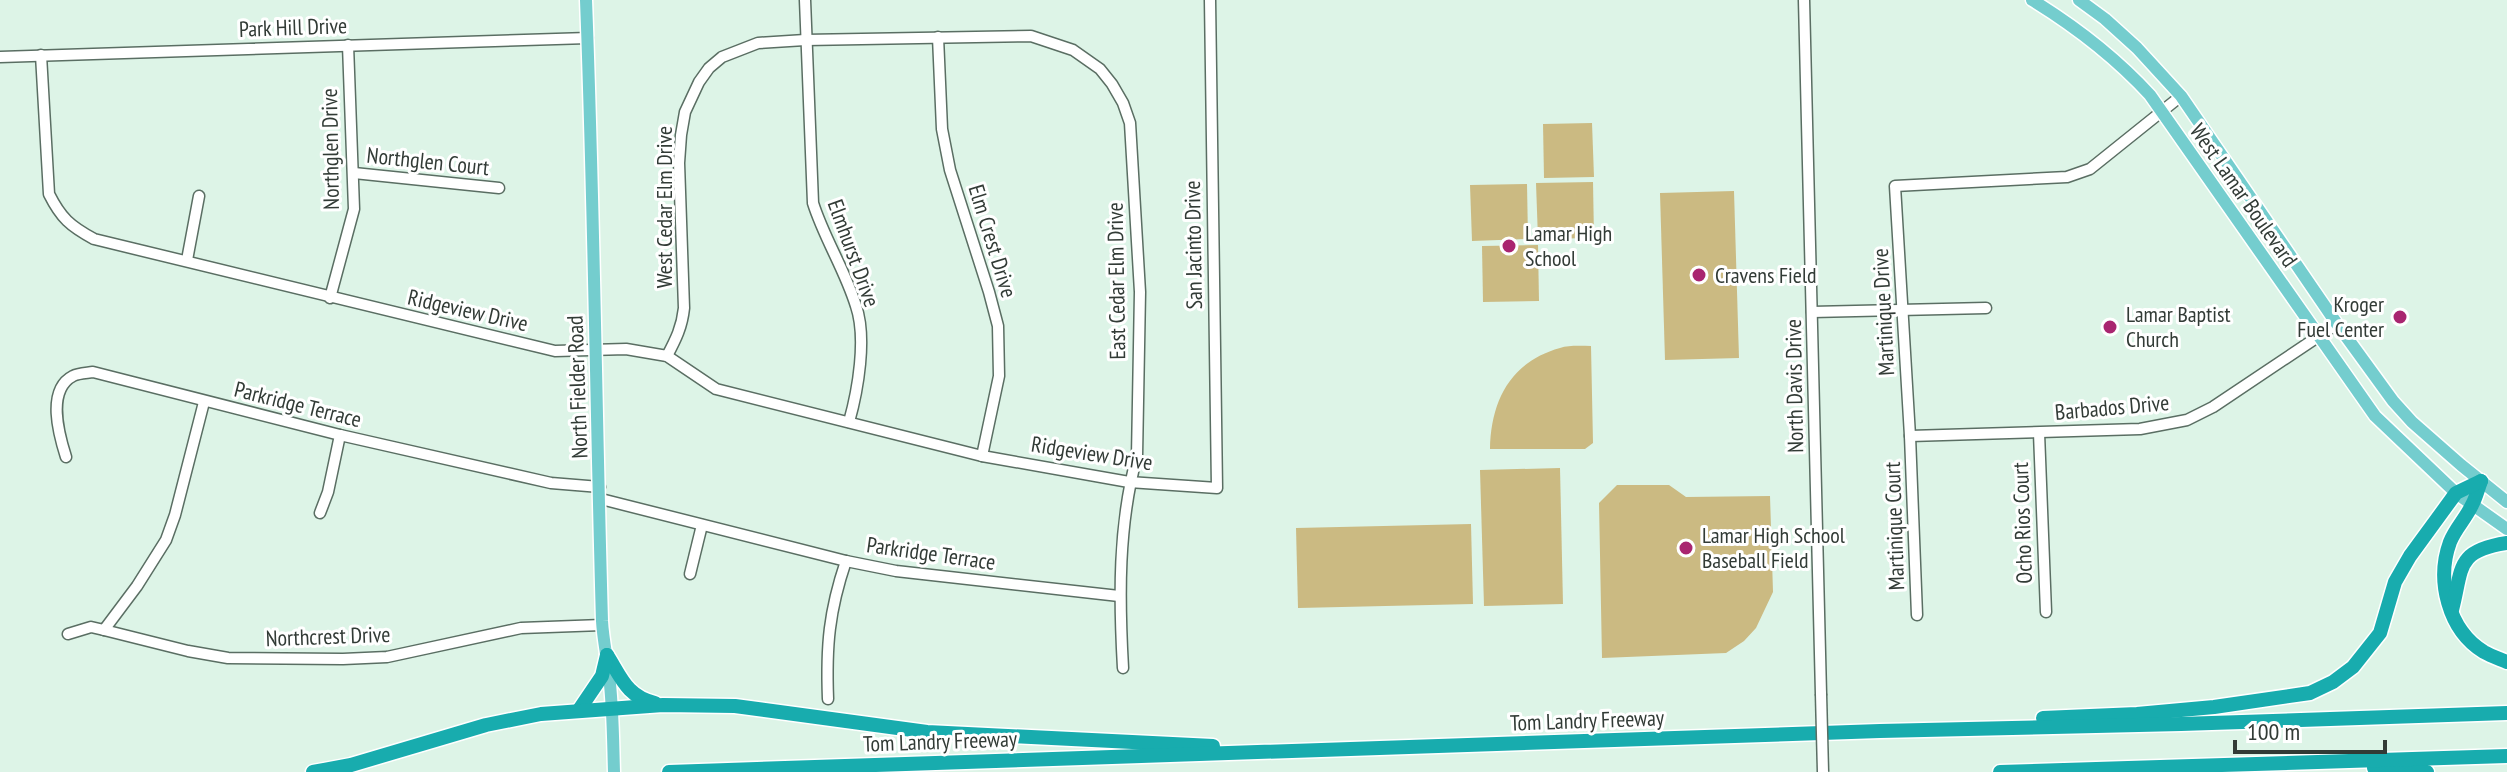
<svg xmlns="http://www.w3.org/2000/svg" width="2507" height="772" font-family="'PT Sans Narrow',sans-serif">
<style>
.green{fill:#cbba82}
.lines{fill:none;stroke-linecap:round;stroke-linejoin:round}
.minor-casing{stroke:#5a6e63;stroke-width:13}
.major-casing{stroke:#fff;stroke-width:15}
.highway-casing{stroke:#fff;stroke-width:17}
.minor{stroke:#fff;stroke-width:10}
.major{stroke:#74cdce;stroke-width:12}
.highway{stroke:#18acae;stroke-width:14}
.minor-bridge-casing{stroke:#5a6e63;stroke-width:13;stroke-linecap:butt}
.minor-bridge{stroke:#fff;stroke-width:10}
.poi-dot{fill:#a92570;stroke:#fff;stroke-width:3}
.labels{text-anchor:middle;stroke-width:6;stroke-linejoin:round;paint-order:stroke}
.street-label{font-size:22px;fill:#323b36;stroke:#fff}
.poi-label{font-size:22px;fill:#323b36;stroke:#fff;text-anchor:start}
</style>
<rect width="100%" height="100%" fill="#ddf4e7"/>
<!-- green -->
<g class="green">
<path d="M 1592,123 L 1594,177 L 1544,178 L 1543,124 Z"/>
<path d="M 1593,182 L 1594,238 L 1538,239 L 1536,183 Z"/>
<path d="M 1527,184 L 1528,239 L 1472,241 L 1470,185 Z"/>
<path d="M 1734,191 L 1739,358 L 1665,360 L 1660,193 Z"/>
<path d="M 1538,245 L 1539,301 L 1483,302 L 1482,246 Z"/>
<path d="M 1591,346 L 1593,443 L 1585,449 L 1490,449 C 1491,401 1510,362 1560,348 C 1569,345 1581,346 1591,346 Z"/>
<path d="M 1560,468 L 1563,604 L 1484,606 L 1480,470 Z"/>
<path d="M 1617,485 L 1669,485 L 1686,497 L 1770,496 L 1773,592 L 1756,628 L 1744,641 L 1726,653 L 1602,658 L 1599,503 Z"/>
<path d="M 1471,524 L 1473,604 L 1298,608 L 1296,528 Z"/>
</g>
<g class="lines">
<!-- minor casing -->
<g class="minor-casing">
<g id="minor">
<path d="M 805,0 L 813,203 C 824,238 845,270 856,306 C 867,338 858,390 849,422"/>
<path d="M 1804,0 L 1821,694"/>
<path d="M 938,37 L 942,129 L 950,170 L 989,292 L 998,326 L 999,376 L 982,456"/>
<path d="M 41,55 L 49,194 C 61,218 70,226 94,239 L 555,351 L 626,349 L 667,356 L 716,389 L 982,456 L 1129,482 L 1217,488 L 1210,0"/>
<path d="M 0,57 L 588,38"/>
<path d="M 354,173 L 499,188"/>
<path d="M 187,260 L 199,196"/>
<path d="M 330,298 L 354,209 L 348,45"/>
<path d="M 1812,312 L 1986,308"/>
<path d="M 667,356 C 676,339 682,327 684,308 L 679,163 L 681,135 L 685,112 L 699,82 L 709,68 L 722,57 L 758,43 L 805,40 L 1031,36 L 1073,50 L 1100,69 L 1112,84 L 1123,103 L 1130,123 L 1140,292 L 1137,456 C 1118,525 1119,598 1123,668"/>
<path d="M 2039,433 L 2046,612"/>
<path d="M 1910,436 L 2140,429 L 2187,420 L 2213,407 L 2337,324"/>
<path d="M 66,457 C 59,435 46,390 73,376 C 78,373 87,373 93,372 L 340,435 L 551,483 L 600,487"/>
<path d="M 601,499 L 846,561 L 896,571 L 1119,596"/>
<path d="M 320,513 L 328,492 L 340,435"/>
<path d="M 690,574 L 702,525"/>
<path d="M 1917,615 L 1910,436 L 1895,186 L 2067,177 L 2090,169 L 2181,96"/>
<path d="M 104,630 L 188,651 L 228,658 L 343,659 L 387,657 L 521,628 L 602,625"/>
<path d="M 68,634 L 91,627 L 104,630 L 137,586 L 166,540 L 175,515 L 204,402"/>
<path d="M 828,699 C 826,646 829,611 846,561"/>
</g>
</g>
<!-- major casing -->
<g class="major-casing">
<g id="major">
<path d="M 586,0 C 594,207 596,414 602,621 C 603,639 607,657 609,675 C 613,707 613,740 614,772"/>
<path d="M 2032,0 C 2076,27 2115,57 2150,95 L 2375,416 L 2456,493 L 2507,529"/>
<path d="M 2079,0 L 2105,19 L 2137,48 L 2181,96 L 2337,324 L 2393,401 L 2412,422 L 2461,465 L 2507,502"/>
</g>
</g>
<!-- highway casing -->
<g class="highway-casing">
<g id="highway">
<path d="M 2481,481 C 2478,489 2476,498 2472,505 C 2466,518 2455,529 2450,542 C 2436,580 2448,630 2484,652 C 2491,656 2500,659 2507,662"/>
<path d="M 2452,610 C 2463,568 2455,551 2507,543"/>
<path d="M 607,655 C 621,677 627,697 655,703"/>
<path d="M 579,710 L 602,676 L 607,655"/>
<path d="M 2043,718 L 2137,714 L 2214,707 L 2310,693 L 2333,682 L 2353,667 L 2380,633 L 2395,582 L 2410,556 L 2456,493 L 2481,481"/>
<path d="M 2374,768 L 2427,772"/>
<path d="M 313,772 L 351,765 L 486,725 L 541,714 L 663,705 L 735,706 L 927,732 L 1213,746"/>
<path d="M 669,772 L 1880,731 L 2181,724 L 2507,713"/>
<path d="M 2000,772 L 2507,756"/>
</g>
</g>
<!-- minor -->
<use href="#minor" class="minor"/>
<!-- major -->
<use href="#major" class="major"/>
<!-- highway -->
<use href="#highway" class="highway"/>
<!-- minor-bridge casing -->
<g class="minor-bridge-casing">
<path id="minor-bridge" d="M 1821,694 L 1823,772"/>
</g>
<!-- minor-bridge -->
<use href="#minor-bridge" class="minor-bridge"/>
</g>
<!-- markers -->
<g class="poi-dot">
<circle cx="1509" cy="246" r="8"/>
<circle cx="1699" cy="275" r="8"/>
<circle cx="2400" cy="317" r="8"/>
<circle cx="2110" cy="327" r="8"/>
<circle cx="1686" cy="548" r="8"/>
</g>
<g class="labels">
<!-- street labels -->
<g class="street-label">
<text transform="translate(293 27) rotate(-2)" y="8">Park Hill Drive</text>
<text transform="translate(330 149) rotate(-91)" y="8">Northglen Drive</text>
<text transform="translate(428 161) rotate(6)" y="8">Northglen Court</text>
<text transform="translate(2244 195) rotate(55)" y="8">West Lamar Boulevard</text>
<text transform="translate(664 207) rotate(-90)" y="8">West Cedar Elm Drive</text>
<text transform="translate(993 241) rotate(73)" y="8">Elm Crest Drive</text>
<text transform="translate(1193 245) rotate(-91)" y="8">San Jacinto Drive</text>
<text transform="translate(854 253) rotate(70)" y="8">Elmhurst Drive</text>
<text transform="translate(1116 281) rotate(-91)" y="8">East Cedar Elm Drive</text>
<text transform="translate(468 310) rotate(13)" y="8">Ridgeview Drive</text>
<text transform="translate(1883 312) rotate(-93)" y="8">Martinique Drive</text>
<text transform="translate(1794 386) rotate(-91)" y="8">North Davis Drive</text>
<text transform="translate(577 387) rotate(-92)" y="8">North Fielder Road</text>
<text transform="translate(298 404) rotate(14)" y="8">Parkridge Terrace</text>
<text transform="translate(2112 407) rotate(-5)" y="8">Barbados Drive</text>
<text transform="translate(1092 453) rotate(9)" y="8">Ridgeview Drive</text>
<text transform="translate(2022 523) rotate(-92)" y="8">Ocho Rios Court</text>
<text transform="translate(1894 526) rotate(-92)" y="8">Martinique Court</text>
<text transform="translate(931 553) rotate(8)" y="8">Parkridge Terrace</text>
<text transform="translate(328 636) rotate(-2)" y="8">Northcrest Drive</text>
<text transform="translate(1587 720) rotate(-2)" y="8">Tom Landry Freeway</text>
<text transform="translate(940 741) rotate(-2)" y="8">Tom Landry Freeway</text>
</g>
<!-- poi labels -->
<g class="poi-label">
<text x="1525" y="241">Lamar High<tspan x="1525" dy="25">School</tspan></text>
<text x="1715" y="283">Cravens Field</text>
<text x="2384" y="312" text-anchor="end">Kroger<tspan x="2384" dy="25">Fuel Center</tspan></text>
<text x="2126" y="322">Lamar Baptist<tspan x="2126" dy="25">Church</tspan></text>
<text x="1702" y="543">Lamar High School<tspan x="1702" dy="25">Baseball Field</tspan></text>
</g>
</g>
<!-- scale -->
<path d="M2235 740v12h150v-12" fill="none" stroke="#323b36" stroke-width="4"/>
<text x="2247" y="740" font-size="24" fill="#323b36" stroke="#ffffff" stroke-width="6" paint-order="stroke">100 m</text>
</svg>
